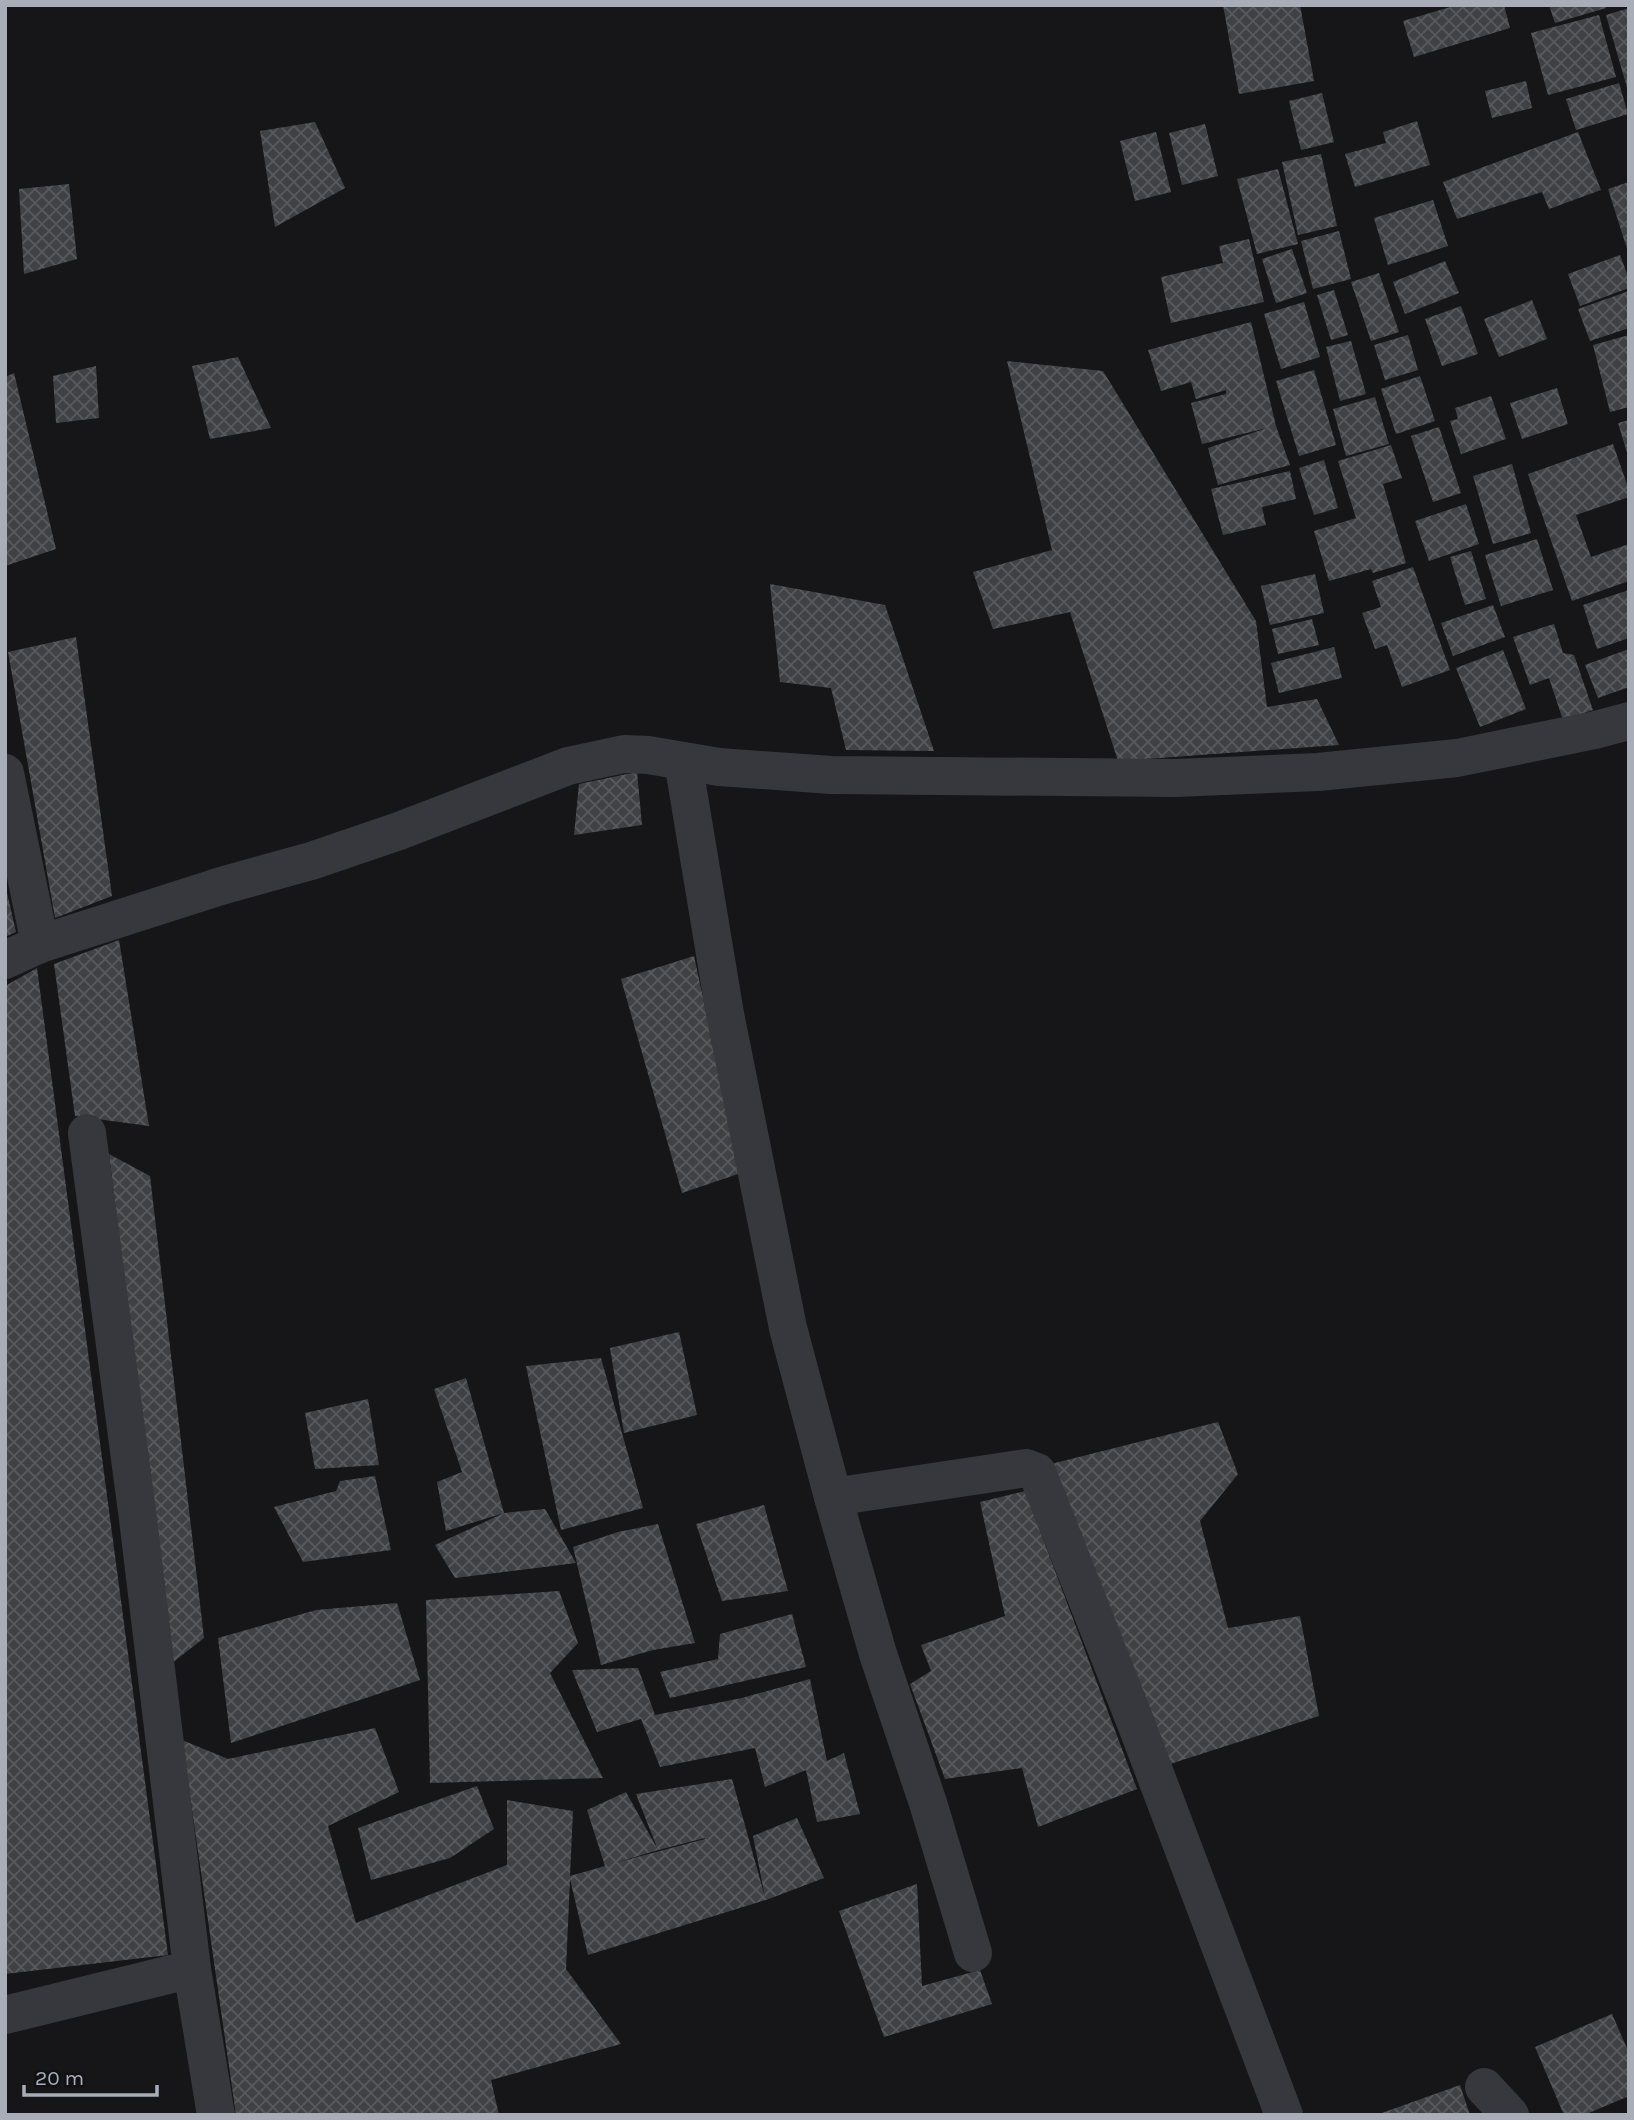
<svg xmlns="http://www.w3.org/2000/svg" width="1634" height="2120" font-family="Karla,sans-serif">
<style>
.building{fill:url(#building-cross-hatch);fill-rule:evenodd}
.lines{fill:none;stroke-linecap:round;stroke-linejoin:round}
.street{stroke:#37383d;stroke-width:38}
</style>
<defs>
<pattern id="building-cross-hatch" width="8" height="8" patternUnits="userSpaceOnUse" patternTransform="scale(1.75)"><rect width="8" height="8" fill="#404145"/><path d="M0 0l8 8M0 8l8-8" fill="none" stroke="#595a5e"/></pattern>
</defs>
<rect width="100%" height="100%" fill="#161618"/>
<!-- building -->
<g class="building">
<path d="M 1223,5 L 1300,5 L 1314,81 L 1239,94 Z"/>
<path d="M 1457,5 L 1504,5 L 1510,28 L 1414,57 L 1403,21 Z"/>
<path d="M 1549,5 L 1605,5 L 1606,8 L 1555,23 Z"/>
<path d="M 1629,8 L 1629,91 L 1628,91 L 1606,15 Z"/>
<path d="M 1599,15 L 1616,77 L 1548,95 L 1531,33 Z"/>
<path d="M 1526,81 L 1532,108 L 1492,118 L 1485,91 Z"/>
<path d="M 1619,83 L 1628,114 L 1576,130 L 1566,99 Z"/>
<path d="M 1322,93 L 1334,142 L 1301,150 L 1289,101 Z"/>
<path d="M 1417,121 L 1430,165 L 1355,187 L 1345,154 L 1386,143 L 1383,132 Z"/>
<path d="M 315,122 L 345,188 L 275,227 L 260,131 Z"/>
<path d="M 1205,124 L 1218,176 L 1182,185 L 1169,133 Z"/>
<path d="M 1156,132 L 1171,192 L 1135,201 L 1120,141 Z"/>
<path d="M 1578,132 L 1601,190 L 1549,209 L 1542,192 L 1457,219 L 1443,182 Z"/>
<path d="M 1321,154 L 1337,226 L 1298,235 L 1282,162 Z"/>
<path d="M 1278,169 L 1298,244 L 1257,254 L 1237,179 Z"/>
<path d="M 1629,182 L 1629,251 L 1628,252 L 1608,189 Z"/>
<path d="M 69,184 L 77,259 L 24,274 L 19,189 Z"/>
<path d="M 1433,200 L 1448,246 L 1388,265 L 1374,218 Z"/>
<path d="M 1339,231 L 1351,279 L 1313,289 L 1301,241 Z"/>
<path d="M 1249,239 L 1264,302 L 1171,323 L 1161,277 L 1223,263 L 1219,246 Z"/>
<path d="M 1292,249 L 1307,293 L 1276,303 L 1262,259 Z"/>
<path d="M 1620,255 L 1629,279 L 1629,288 L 1580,306 L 1568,274 Z"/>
<path d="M 1445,261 L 1459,293 L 1405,314 L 1393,282 Z"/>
<path d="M 1379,273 L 1399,332 L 1371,341 L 1351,282 Z"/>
<path d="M 1334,290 L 1348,335 L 1331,340 L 1317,295 Z"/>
<path d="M 1629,291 L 1629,328 L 1590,341 L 1578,309 Z"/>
<path d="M 1532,300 L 1547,339 L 1499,357 L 1484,319 Z"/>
<path d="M 1304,302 L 1320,357 L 1281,369 L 1264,314 Z"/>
<path d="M 1461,306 L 1478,354 L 1442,366 L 1425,319 Z"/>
<path d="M 1251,322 L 1276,426 L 1290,465 L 1218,485 L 1208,448 L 1267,428 L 1202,444 L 1191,403 L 1226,394 L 1226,390 L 1196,399 L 1191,382 L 1161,391 L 1148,350 Z"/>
<path d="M 1408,335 L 1418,370 L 1385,380 L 1374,345 Z"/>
<path d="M 1629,335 L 1629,407 L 1610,412 L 1593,345 Z"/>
<path d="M 1351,341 L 1366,394 L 1340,401 L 1326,347 Z"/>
<path d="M 238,357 L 271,428 L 210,439 L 192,366 Z"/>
<path d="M 1007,361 L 1103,371 L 1256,621 L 1267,707 L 1317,699 L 1339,745 L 1118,761 L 1070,612 L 993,629 L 973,572 L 1052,550 Z"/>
<path d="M 96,366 L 99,418 L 56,423 L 53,376 Z"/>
<path d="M 1314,370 L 1336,445 L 1299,456 L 1276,381 Z"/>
<path d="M 14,373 L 56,549 L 5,566 L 5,377 Z"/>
<path d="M 1420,376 L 1435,421 L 1396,434 L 1381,389 Z"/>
<path d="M 1557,388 L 1568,424 L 1522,439 L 1510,403 Z"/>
<path d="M 1491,396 L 1506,439 L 1461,454 L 1450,421 L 1458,419 L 1455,408 Z"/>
<path d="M 1375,397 L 1389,444 L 1346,456 L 1333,409 Z"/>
<path d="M 1629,420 L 1629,456 L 1628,456 L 1618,423 Z"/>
<path d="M 1439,427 L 1461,493 L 1433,502 L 1411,436 Z"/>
<path d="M 1613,444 L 1629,490 L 1629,497 L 1576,515 L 1591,557 L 1629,544 L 1629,581 L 1572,601 L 1528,474 Z"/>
<path d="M 1391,445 L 1402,478 L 1383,484 L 1406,563 L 1373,573 L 1371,569 L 1329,581 L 1314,531 L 1356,518 L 1338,461 Z"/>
<path d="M 1324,460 L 1338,508 L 1314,515 L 1299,468 Z"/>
<path d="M 1512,464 L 1531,533 L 1493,544 L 1473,476 Z"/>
<path d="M 1290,471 L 1296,499 L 1262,507 L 1266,525 L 1223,535 L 1211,489 Z"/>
<path d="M 1466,504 L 1479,544 L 1429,561 L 1415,521 Z"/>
<path d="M 1537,539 L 1553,590 L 1501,606 L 1485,555 Z"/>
<path d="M 1471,551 L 1486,599 L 1465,605 L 1450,557 Z"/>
<path d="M 1413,567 L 1450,670 L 1402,687 L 1387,645 L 1375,649 L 1362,613 L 1381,607 L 1372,581 Z"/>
<path d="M 1315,574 L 1324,613 L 1270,625 L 1261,586 Z"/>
<path d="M 770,584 L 885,605 L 934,751 L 846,750 L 831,688 L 780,682 Z"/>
<path d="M 1629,590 L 1629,638 L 1597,649 L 1583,605 Z"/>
<path d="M 1493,605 L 1505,637 L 1453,656 L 1441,623 Z"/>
<path d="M 1312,619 L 1319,645 L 1278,654 L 1272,629 Z"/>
<path d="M 1554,624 L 1563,653 L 1574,655 L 1593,710 L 1563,720 L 1549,678 L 1530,685 L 1513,637 Z"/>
<path d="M 76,637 L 112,896 L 55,918 L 8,652 Z"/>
<path d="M 1334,647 L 1342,678 L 1279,693 L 1271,663 Z"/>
<path d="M 1629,649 L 1629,687 L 1598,698 L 1585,665 Z"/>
<path d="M 1503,650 L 1526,709 L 1480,727 L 1456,668 Z"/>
<path d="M 637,772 L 642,825 L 574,835 L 579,784 Z"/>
<path d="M 5,884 L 16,932 L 5,937 Z"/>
<path d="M 119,940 L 149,1126 L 75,1116 L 54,964 Z"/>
<path d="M 694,956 L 741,1173 L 682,1193 L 621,979 Z"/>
<path d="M 37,968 L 168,1955 L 5,1974 L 5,986 Z"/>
<path d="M 109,1154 L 150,1176 L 204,1638 L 172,1663 Z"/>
<path d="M 679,1332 L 697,1415 L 624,1433 L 610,1348 Z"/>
<path d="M 601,1358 L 643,1508 L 561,1530 L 526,1366 Z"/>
<path d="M 466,1378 L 504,1513 L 446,1531 L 437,1482 L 462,1472 L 434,1389 Z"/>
<path d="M 368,1399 L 379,1465 L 315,1469 L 305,1413 Z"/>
<path d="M 1218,1422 L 1238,1474 L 1200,1521 L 1228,1628 L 1300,1616 L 1319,1716 L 1170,1764 L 1051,1464 Z"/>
<path d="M 375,1476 L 391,1550 L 303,1562 L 274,1507 L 336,1491 L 340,1481 Z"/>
<path d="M 1025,1491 L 1137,1789 L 1038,1827 L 1022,1768 L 945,1779 L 910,1684 L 931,1671 L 921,1645 L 1005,1616 L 980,1502 Z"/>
<path d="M 764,1505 L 788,1591 L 722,1601 L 696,1524 Z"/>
<path d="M 545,1509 L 576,1563 L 455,1578 L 435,1545 L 504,1513 Z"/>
<path d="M 658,1524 L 695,1643 L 653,1650 L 601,1665 L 573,1547 L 618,1532 Z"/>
<path d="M 559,1591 L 578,1643 L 550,1673 L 603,1778 L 430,1783 L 426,1600 Z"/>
<path d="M 397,1603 L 420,1680 L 231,1743 L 218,1638 L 316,1610 Z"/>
<path d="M 792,1614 L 806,1667 L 670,1698 L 660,1672 L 718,1659 L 720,1634 Z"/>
<path d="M 638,1668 L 655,1715 L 742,1698 L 810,1679 L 827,1761 L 844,1753 L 860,1814 L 817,1822 L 806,1770 L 765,1787 L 755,1748 L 660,1767 L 641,1719 L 597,1732 L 572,1670 Z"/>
<path d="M 375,1728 L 399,1792 L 328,1826 L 356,1923 L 507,1865 L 507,1800 L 573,1811 L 570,1876 L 605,1866 L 587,1810 L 626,1792 L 658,1850 L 636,1794 L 732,1779 L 765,1897 L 753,1836 L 797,1818 L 824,1878 L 766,1900 L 588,1955 L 570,1879 L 566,1969 L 621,2044 L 491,2080 L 499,2115 L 236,2115 L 182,1740 L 228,1759 ZM 705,1838 L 705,1839 L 615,1863 L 658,1850 Z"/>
<path d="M 477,1786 L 494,1829 L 450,1858 L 371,1880 L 358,1828 Z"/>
<path d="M 917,1884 L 922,1986 L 980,1970 L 992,2004 L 884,2037 L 839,1911 Z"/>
<path d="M 1612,2014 L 1629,2053 L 1629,2096 L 1584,2115 L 1564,2115 L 1535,2047 Z"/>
<path d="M 1460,2085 L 1470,2115 L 1379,2115 L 1379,2114 Z"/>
</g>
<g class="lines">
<!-- street -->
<g class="street">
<path d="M 683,761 L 725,1014 L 788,1328 L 833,1497 L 878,1654 L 928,1803 L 973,1953"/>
<path d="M 5,773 L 40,944"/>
<path d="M 5,960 L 40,944 L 221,886 L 311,861 L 399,831 L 568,766 L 624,754 L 648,755 L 719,767 L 831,775 L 1175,778 L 1318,772 L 1457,758 L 1595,730 L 1629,721"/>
<path d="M 833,1497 L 1026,1468 L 1037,1472 L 1137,1726 L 1284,2115"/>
<path d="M 192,1969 L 216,2115"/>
<path d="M 5,2015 L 192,1969 L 138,1519 L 87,1133"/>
<path d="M 1484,2087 L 1510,2115"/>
</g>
</g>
<!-- border -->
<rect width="1634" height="2120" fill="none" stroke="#a8adb8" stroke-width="14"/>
<!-- scale -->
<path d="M24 2085v10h133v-10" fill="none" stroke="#a8adb8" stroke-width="3.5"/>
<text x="35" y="2085" font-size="21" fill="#a8adb8" stroke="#111113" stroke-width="5" paint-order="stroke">20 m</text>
</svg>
